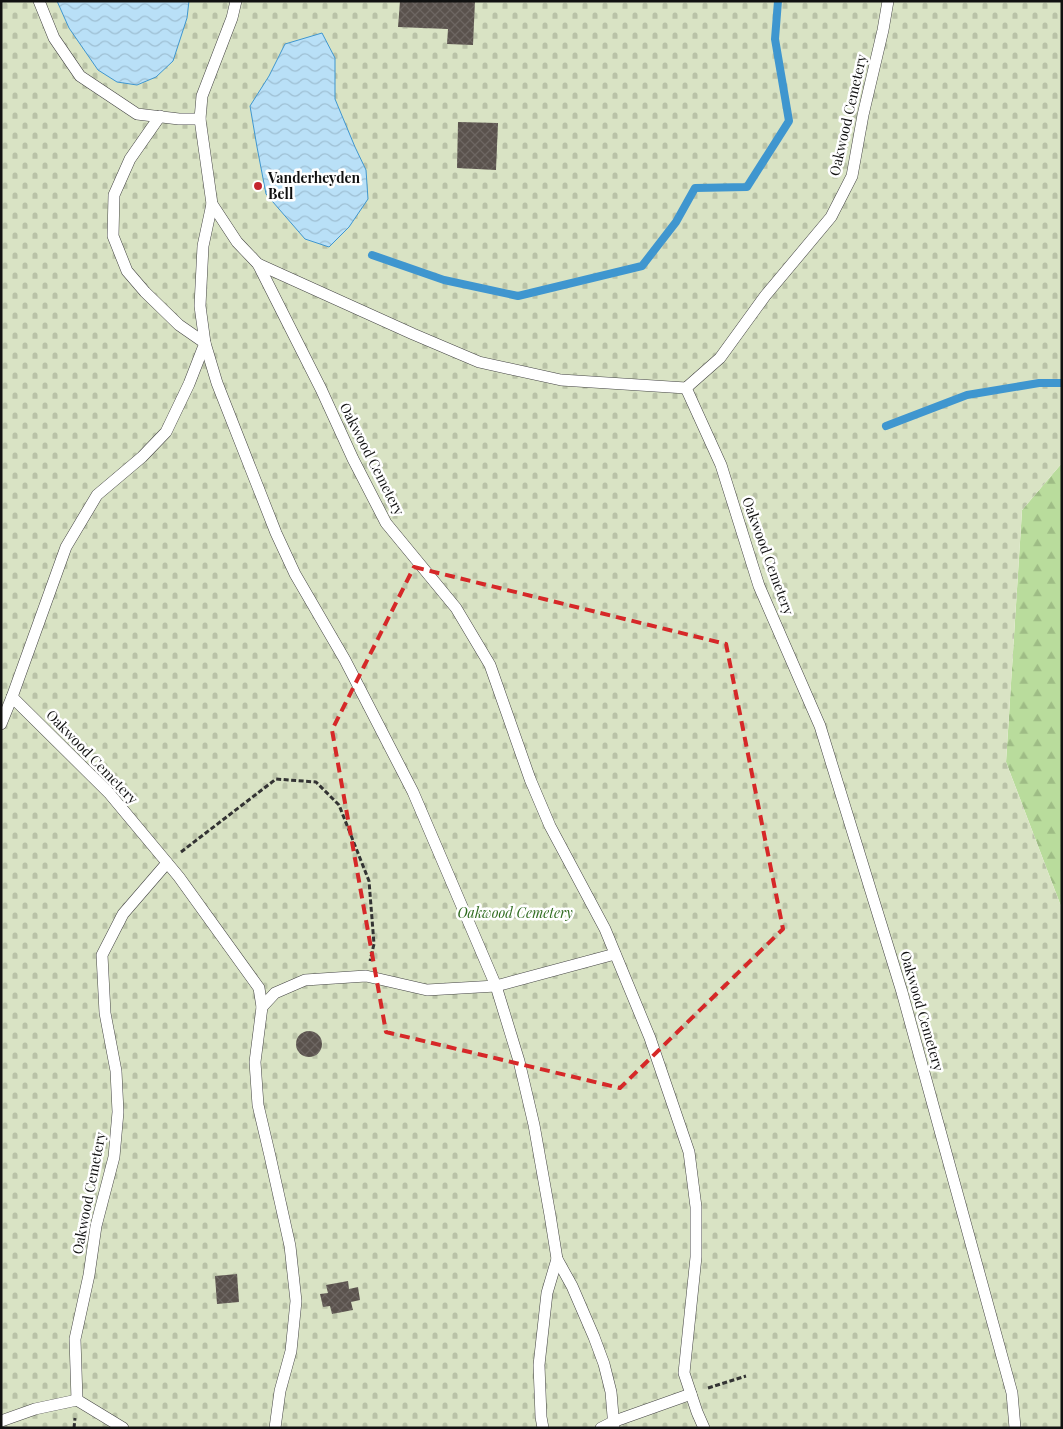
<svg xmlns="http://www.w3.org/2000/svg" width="1063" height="1429" font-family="'Playfair Display',serif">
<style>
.forest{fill:url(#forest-firs)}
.cemetery{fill:url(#cemetery-stones)}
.water{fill:url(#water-waves);stroke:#3f96cf}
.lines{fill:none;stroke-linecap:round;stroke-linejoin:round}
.stream{stroke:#3f96cf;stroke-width:8}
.building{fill:url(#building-cross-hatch)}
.lane-casing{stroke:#444;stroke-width:12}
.path{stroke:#333;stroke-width:3;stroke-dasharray:5 2.5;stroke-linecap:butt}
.lane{stroke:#fff;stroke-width:11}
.marked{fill:none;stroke:#d62828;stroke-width:4;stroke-dasharray:10 6;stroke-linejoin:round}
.poi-dot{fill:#c4262e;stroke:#fff;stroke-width:2}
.labels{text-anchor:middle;stroke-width:5;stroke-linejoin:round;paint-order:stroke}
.street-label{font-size:14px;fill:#111;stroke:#fff}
.poi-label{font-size:14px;font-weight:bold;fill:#111;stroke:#fff;text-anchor:start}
.park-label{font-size:14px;font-style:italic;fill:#2f6b1f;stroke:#fff}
</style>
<defs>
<pattern id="forest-firs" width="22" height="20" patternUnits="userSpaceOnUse" patternTransform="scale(1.25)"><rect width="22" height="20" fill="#b9dc9c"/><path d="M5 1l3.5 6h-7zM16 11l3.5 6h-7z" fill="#9ebc85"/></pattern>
<pattern id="cemetery-stones" width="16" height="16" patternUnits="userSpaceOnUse" patternTransform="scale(1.25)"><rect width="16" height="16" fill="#d9e3c4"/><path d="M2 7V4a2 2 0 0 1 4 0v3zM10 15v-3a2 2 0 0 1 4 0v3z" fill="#b9c2a7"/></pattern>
<pattern id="water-waves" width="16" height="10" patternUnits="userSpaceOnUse" patternTransform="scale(1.25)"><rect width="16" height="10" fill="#b9e0f7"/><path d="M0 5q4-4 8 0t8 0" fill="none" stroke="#9ebfd3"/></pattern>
<pattern id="building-cross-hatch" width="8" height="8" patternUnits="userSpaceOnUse" patternTransform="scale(1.25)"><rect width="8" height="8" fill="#5a524d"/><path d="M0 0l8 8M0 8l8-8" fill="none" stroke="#6d6662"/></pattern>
</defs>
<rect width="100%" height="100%" fill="#fffdf5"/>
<!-- forest -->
<path class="forest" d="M 1062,463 L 1062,909 L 1006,762 L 1022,510 Z"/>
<!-- cemetery -->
<path class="cemetery" d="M 1,1 L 1062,1 L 1062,463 L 1022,510 L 1006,762 L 1062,909 L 1062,1428 L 1,1428 Z"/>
<!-- water -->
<g class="water">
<path d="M 57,1 L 189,1 L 187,18 L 173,61 L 156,77 L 137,85 L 117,82 L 98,70 L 69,28 Z"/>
<path d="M 322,33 L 335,58 L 335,99 L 355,147 L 366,170 L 368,199 L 349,227 L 329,247 L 305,239 L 266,194 L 257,147 L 250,106 L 269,76 L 285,44 Z"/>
</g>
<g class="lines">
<!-- stream -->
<g class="stream">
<path d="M 372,255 L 444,280 L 518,296 L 642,266 L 676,222 L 695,188 L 747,187 L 789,121 L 775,39 L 778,1"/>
<path d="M 886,426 L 967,395 L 1039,383 L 1062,383"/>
</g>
</g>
<!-- building -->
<g class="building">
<path d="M 400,1 L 475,1 L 473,45 L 447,44 L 448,29 L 398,27 Z"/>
<path d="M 458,122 L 498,123 L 496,170 L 457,168 Z"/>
<circle cx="309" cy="1044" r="13"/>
<path d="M 237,1274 L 239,1302 L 217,1304 L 215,1276 Z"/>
<path d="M 348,1281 L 349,1289 L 358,1287 L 360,1300 L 351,1302 L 353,1310 L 332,1314 L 330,1306 L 323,1307 L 320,1294 L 328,1293 L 326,1285 Z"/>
</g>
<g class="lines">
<!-- lane casing -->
<g class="lane-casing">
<g id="lane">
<path d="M 39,1 L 54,38 L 80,76 L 137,114 L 179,119 L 200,119"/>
<path d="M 236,1 L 232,18 L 202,96 L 200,119 L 212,204 L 237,242 L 258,264 L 413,334 L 479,362 L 561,380 L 686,388 L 720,358 L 765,296 L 831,217 L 852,176 L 863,115 L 883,30 L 888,1"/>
<path d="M 212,204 L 203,246 L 200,306 L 205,343 L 217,383 L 276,533 L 295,574 L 345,660 L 413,792 L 496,986 L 519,1061 L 534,1125 L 550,1215 L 557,1259 L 572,1286 L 594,1337 L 604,1364 L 611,1392 L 614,1428"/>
<path d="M 258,264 L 321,389 L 353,459 L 386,523 L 456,608 L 490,665 L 530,779 L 550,826 L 605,929 L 650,1038 L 689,1152 L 696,1207 L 696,1257 L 684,1373 L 697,1412 L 704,1428"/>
<path d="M 686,388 L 721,465 L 759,586 L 820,726 L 902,992 L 1012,1393 L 1015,1428"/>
<path d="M 12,697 L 109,793 L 179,877 L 259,988 L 262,1007 L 255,1062 L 258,1105 L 270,1156 L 290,1246 L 296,1301 L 291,1351 L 280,1391 L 275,1428"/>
<path d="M 1,724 L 12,697 L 66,547 L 97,495 L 142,457 L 166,432 L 189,384 L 205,343 L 179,325 L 145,292 L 127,271 L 113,236 L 114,195 L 130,159 L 160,116"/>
<path d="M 262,1007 L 275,993 L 305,980 L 366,976 L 427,990 L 496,986 L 615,954"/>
<path d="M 77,1400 L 75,1339 L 89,1275 L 96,1226 L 114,1157 L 118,1112 L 116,1071 L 105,1013 L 102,955 L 123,914 L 167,863"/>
<path d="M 1,1421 L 35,1409 L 77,1400 L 123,1428"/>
<path d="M 543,1428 L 541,1417 L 539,1365 L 547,1293 L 557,1259"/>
<path d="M 601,1428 L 615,1421 L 691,1394"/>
</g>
</g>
<!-- path -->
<g class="path">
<path d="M 181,852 L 276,779 L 316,782 L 339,805 L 369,881 L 374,944 L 370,961"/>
<path d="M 708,1388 L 746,1376"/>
<path d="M 74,1428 L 75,1418"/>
</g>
<!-- lane -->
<use href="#lane" class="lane"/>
</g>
<!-- marked area -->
<path class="marked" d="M 414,567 L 726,644 L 783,929 L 620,1088 L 386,1032 L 332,730 Z"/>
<!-- markers -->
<circle class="poi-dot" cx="258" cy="186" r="5"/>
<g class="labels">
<!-- street labels -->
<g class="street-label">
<text transform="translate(848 115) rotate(-77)" y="5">Oakwood Cemetery</text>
<text transform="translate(372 459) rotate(63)" y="5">Oakwood Cemetery</text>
<text transform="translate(768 556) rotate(70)" y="5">Oakwood Cemetery</text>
<text transform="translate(92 757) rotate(46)" y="5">Oakwood Cemetery</text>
<text transform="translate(922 1011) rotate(74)" y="5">Oakwood Cemetery</text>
<text transform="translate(89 1193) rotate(-79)" y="5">Oakwood Cemetery</text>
</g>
<!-- poi labels -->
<g class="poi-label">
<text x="268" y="183">Vanderheyden<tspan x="268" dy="16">Bell</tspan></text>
</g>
<!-- park labels -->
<g class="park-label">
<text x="515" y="918">Oakwood Cemetery</text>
</g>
</g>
<!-- border -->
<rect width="1063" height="1429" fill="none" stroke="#111111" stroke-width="5"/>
</svg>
